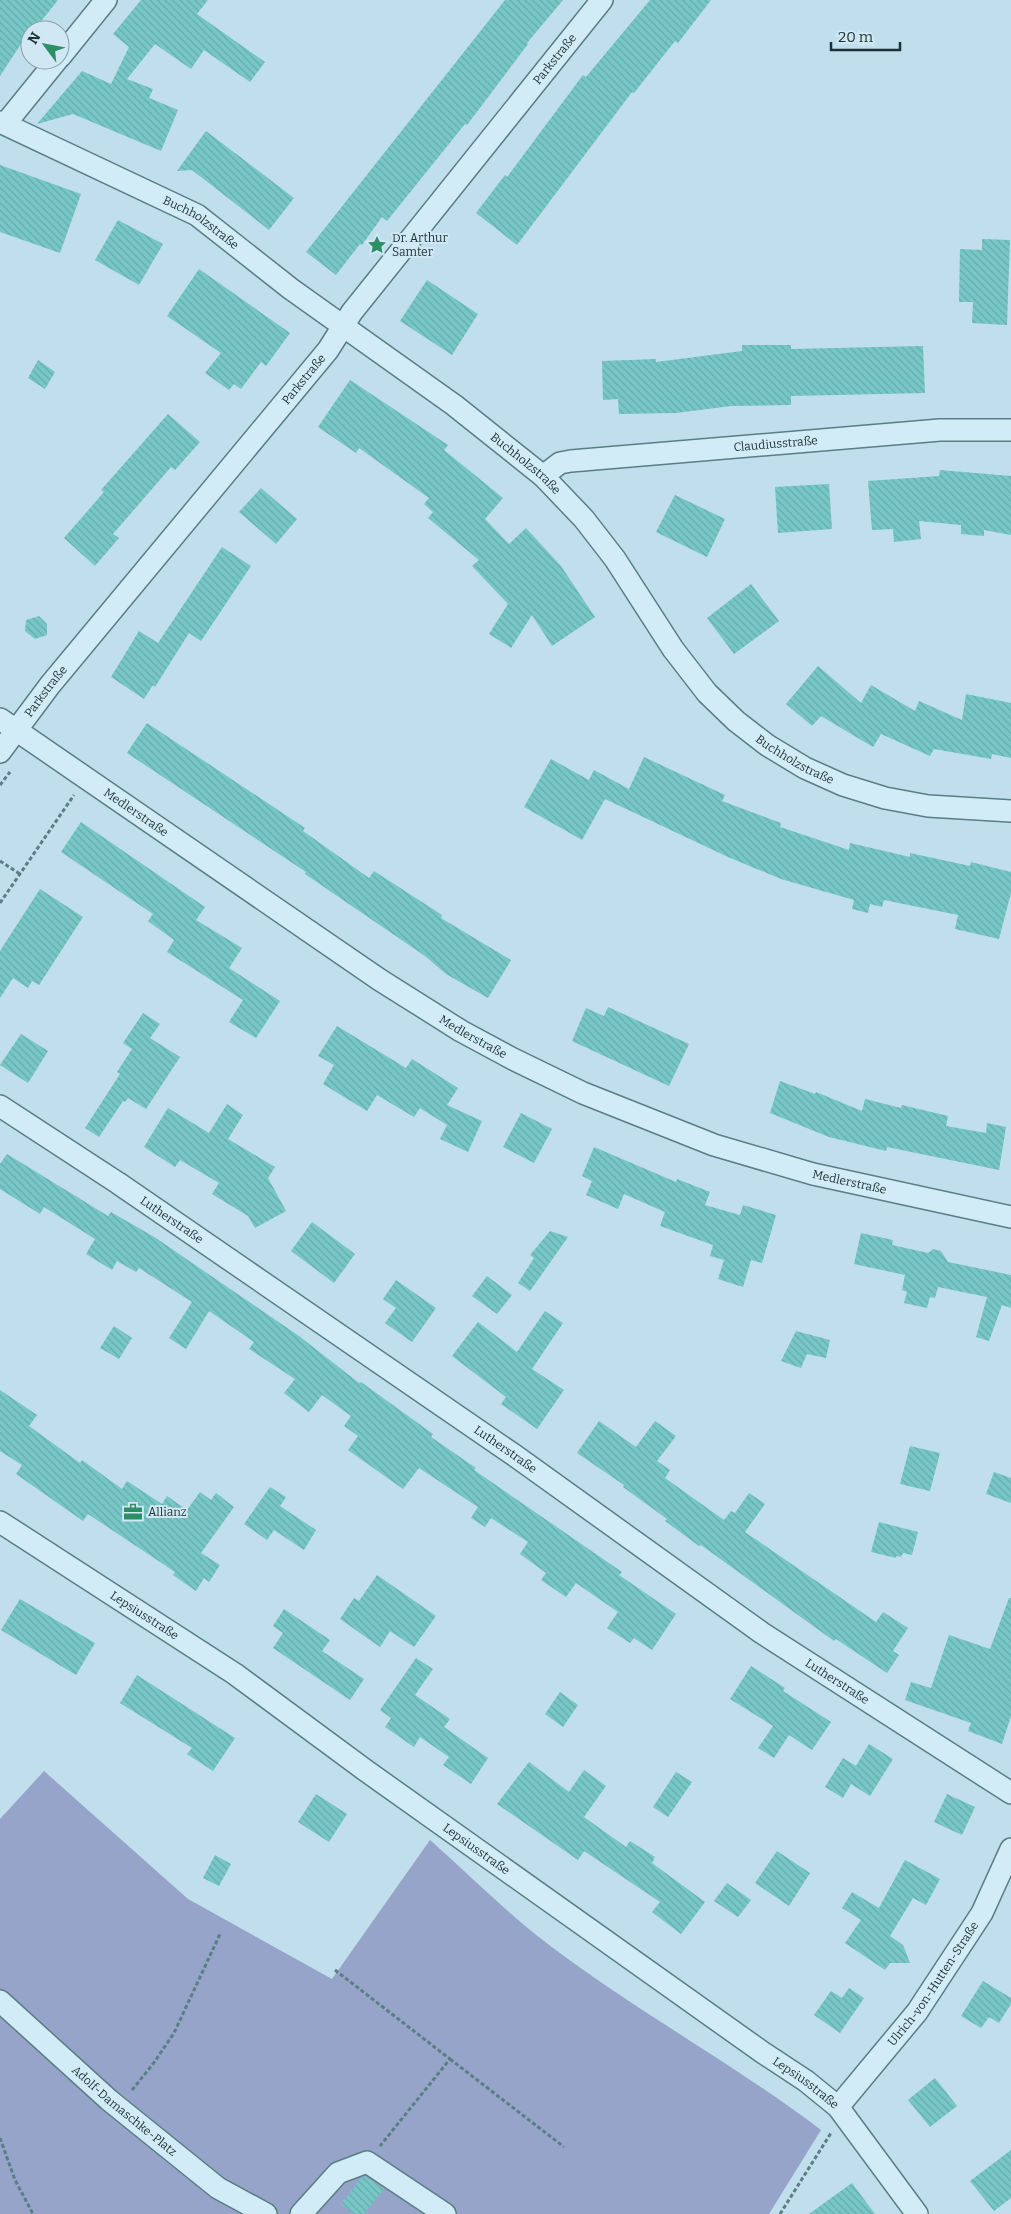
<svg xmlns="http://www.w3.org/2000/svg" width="1011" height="2214" font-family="Bitter,serif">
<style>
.garden{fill:#95a4c8}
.building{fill:url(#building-back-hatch)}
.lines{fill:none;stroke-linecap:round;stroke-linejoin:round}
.street-casing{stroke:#597e83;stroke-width:24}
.path{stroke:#597e83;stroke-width:3;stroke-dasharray:4 2.5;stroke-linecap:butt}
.street{stroke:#d2ecf7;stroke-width:21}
.labels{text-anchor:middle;stroke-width:4;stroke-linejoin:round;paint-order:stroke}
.street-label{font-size:12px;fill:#1d3233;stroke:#cfe8f3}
.poi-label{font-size:12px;fill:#1d3233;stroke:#cfe8f3;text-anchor:start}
</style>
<defs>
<pattern id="building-back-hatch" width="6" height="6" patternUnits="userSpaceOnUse" patternTransform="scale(1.25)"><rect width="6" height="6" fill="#77c7c7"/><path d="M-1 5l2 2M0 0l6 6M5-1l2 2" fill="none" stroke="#66abab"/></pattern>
</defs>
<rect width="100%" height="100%" fill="#c0deeb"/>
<!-- garden -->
<path class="garden" d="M 44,1771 L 188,1899 L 332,1979 L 430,1840 C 465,1871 499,1905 535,1934 C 626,2006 729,2060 821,2130 L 769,2214 L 0,2214 L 0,1819 Z"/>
<!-- building -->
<g class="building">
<path d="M 0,0 L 58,0 L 35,29 L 32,27 L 0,76 Z"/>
<path d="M 141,0 L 208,0 L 197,14 L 265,62 L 250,82 L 204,50 L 191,69 L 155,44 L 127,79 L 153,89 L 149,98 L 178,110 L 161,151 L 73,114 L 37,124 L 82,71 L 111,84 L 129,47 L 113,34 Z"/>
<path d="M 505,0 L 563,0 L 527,43 L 528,44 L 467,125 L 465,124 L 387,221 L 382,217 L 362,245 L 360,244 L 336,275 L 306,252 Z"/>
<path d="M 650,0 L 711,0 L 678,43 L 675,41 L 634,93 L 632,92 L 517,245 L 476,213 L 505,175 L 507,177 L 583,75 L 586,77 Z"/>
<path d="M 206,131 L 294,198 L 269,230 L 192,170 L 177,171 Z"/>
<path d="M 0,165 L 81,194 L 60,253 L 0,232 Z"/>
<path d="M 118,220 L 163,244 L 139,285 L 95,260 Z"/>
<path d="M 982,239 L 1010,240 L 1007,325 L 972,323 L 973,302 L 959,302 L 960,249 L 982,250 Z"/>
<path d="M 199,269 L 290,333 L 266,366 L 261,362 L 241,389 L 234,384 L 229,390 L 205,373 L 221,353 L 167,316 Z"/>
<path d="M 427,280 L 478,314 L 452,355 L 400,321 Z"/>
<path d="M 742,345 L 791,345 L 791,349 L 923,346 L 925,393 L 791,396 L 791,405 L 731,406 L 676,413 L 619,414 L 618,399 L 603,400 L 602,361 L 656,359 L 656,362 L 742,351 Z"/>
<path d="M 38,360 L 55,372 L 45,389 L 28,378 Z"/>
<path d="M 350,380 L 448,445 L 444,450 L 503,498 L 485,519 L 509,544 L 526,528 L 561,566 L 595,617 L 552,646 L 532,615 L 511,648 L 489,634 L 508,604 L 472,566 L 479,560 L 428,518 L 433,512 L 424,504 L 429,498 L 359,448 L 356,453 L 318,427 Z"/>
<path d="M 168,414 L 200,442 L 175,470 L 171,467 L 113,534 L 119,538 L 95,566 L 64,538 L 104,492 L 101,490 Z"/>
<path d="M 940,470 L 1011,476 L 1011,535 L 984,530 L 984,536 L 961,534 L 961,525 L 919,521 L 921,539 L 894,542 L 893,529 L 872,530 L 868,481 L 939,476 Z"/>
<path d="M 829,484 L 832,529 L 778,533 L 775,487 Z"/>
<path d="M 261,488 L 297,519 L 276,544 L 239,512 Z"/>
<path d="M 675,495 L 725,519 L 707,557 L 656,532 Z"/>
<path d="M 222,547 L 251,566 L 201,641 L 189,633 L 155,687 L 153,685 L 144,699 L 111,677 L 139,631 L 158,643 Z"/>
<path d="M 751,584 L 779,621 L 734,654 L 707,618 Z"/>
<path d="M 39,616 L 47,624 L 47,635 L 35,639 L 25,631 L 26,620 Z"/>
<path d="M 818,666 L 861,703 L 871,685 L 915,711 L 919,701 L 962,720 L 966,694 L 1011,703 L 1011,758 L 992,754 L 991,759 L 934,749 L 930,756 L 881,734 L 873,747 L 821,716 L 812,726 L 786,704 Z"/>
<path d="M 147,723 L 305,828 L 303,831 L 369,878 L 374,871 L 442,915 L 441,918 L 511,960 L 488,998 L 446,974 L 425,956 L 305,874 L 306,872 L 127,753 Z"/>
<path d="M 644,757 L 725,795 L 722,801 L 781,823 L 780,827 L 849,850 L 850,843 L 910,857 L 910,853 L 970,866 L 971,862 L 1011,872 L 1011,893 L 999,939 L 955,929 L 958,915 L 884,900 L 882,907 L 870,904 L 868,913 L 852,909 L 854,900 L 781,879 L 728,857 L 605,799 L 582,840 L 524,807 L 551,759 L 589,780 L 594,770 L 629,789 Z"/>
<path d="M 81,822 L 205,907 L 196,920 L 242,948 L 229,968 L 280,1001 L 256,1038 L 229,1022 L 243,1000 L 167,952 L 174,940 L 148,921 L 153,914 L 61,852 Z"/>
<path d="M 40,889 L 83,917 L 39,985 L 32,981 L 28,988 L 13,978 L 0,998 L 0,951 Z"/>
<path d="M 608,1007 L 689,1044 L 669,1086 L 572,1041 L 586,1008 L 604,1016 Z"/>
<path d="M 143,1013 L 160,1024 L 150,1038 L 180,1057 L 146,1109 L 128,1098 L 125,1102 L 123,1101 L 99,1137 L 85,1128 L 120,1074 L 117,1072 L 132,1049 L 123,1043 Z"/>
<path d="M 337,1026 L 406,1068 L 412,1059 L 458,1088 L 447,1105 L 482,1121 L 468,1152 L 440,1139 L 447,1125 L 420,1108 L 414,1117 L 377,1095 L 367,1111 L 323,1084 L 334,1065 L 318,1056 Z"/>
<path d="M 21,1034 L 48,1051 L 28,1083 L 0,1065 Z"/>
<path d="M 780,1081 L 815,1094 L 816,1092 L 862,1111 L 865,1099 L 901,1108 L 902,1105 L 948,1116 L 946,1126 L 986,1133 L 987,1123 L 1006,1127 L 999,1170 L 887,1147 L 886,1151 L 829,1137 L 770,1113 Z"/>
<path d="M 227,1104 L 243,1115 L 228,1139 L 275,1167 L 268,1178 L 286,1211 L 255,1228 L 248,1216 L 212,1194 L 219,1183 L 180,1160 L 175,1167 L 144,1147 L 168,1108 L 209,1133 Z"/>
<path d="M 521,1113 L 552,1129 L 534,1163 L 503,1147 Z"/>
<path d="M 594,1147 L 676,1182 L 677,1179 L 710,1192 L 705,1205 L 740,1215 L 743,1205 L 776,1215 L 762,1263 L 751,1260 L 743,1287 L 718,1279 L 724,1260 L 710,1256 L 713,1245 L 660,1226 L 665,1212 L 624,1194 L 618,1209 L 586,1195 L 592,1181 L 582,1176 Z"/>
<path d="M 7,1154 L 108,1216 L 111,1212 L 156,1238 L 198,1267 L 299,1336 L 359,1383 L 361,1382 L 433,1434 L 431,1437 L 476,1468 L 474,1470 L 622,1572 L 619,1575 L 676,1614 L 652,1650 L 634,1638 L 630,1643 L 607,1628 L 618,1612 L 576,1583 L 566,1597 L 541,1580 L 546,1573 L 520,1554 L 528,1542 L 491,1518 L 485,1527 L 471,1518 L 478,1507 L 419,1468 L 403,1489 L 348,1450 L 358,1436 L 344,1426 L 351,1416 L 322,1395 L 309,1412 L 284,1393 L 295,1379 L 249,1349 L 254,1342 L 209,1311 L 186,1349 L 169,1338 L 192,1302 L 139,1268 L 136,1272 L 117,1261 L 112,1270 L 86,1254 L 95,1239 L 44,1207 L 40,1214 L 0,1189 L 0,1164 Z"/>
<path d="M 312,1222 L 355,1254 L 334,1283 L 291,1251 Z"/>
<path d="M 550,1231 L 568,1237 L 530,1291 L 518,1283 L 534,1258 L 530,1255 Z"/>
<path d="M 861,1233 L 893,1240 L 892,1245 L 928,1253 L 933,1249 L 941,1251 L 948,1262 L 1011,1275 L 1011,1308 L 1002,1305 L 989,1341 L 976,1337 L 987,1297 L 938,1287 L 935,1298 L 930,1297 L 927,1308 L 904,1303 L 907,1292 L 902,1290 L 905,1275 L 854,1264 Z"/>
<path d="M 487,1276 L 512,1295 L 497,1314 L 472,1296 Z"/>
<path d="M 396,1280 L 436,1308 L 412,1342 L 385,1323 L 396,1308 L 383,1299 Z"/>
<path d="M 545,1311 L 563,1323 L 532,1369 L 564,1390 L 537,1429 L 501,1404 L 506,1397 L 452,1356 L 478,1322 L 517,1352 Z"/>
<path d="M 114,1326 L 132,1338 L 119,1359 L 100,1348 Z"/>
<path d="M 796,1331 L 830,1340 L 826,1358 L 807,1354 L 801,1368 L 781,1361 Z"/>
<path d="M 0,1390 L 37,1415 L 29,1426 L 80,1463 L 82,1460 L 122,1489 L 127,1481 L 162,1504 L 167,1496 L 187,1510 L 200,1492 L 211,1500 L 216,1493 L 234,1507 L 201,1553 L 220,1565 L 209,1582 L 204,1578 L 196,1591 L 173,1575 L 175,1572 L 88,1514 L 83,1521 L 16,1474 L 22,1465 L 0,1451 Z"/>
<path d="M 599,1421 L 636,1447 L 655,1421 L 676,1436 L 657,1461 L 670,1470 L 665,1478 L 724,1520 L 731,1511 L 735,1513 L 749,1493 L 765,1504 L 745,1532 L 876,1622 L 883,1612 L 908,1628 L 893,1651 L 899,1655 L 887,1673 L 836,1639 L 834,1641 L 701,1545 L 699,1546 L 665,1521 L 667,1519 L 623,1487 L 624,1485 L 577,1453 Z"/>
<path d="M 910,1446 L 940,1453 L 930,1491 L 900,1484 Z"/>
<path d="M 994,1472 L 1011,1478 L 1011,1503 L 986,1494 Z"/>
<path d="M 270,1487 L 286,1497 L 280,1506 L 316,1530 L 304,1550 L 274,1530 L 267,1540 L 244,1524 Z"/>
<path d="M 879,1522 L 918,1532 L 912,1555 L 903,1553 L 901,1557 L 896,1556 L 896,1558 L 871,1552 Z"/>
<path d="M 377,1575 L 436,1616 L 414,1647 L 390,1631 L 380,1647 L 340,1619 L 354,1598 L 359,1601 Z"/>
<path d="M 1009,1598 L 1011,1598 L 1011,1716 L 1002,1744 L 968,1731 L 971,1723 L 905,1700 L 911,1682 L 931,1688 L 949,1635 L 990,1649 Z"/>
<path d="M 20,1599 L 95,1643 L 76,1675 L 1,1630 Z"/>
<path d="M 284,1609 L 330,1640 L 322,1651 L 364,1679 L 350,1700 L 273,1648 L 283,1633 L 273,1626 Z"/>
<path d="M 416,1658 L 433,1669 L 415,1695 L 450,1719 L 444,1727 L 488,1758 L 471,1784 L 443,1765 L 449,1757 L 420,1737 L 414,1747 L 385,1727 L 391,1718 L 380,1710 Z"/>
<path d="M 751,1666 L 785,1688 L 783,1691 L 831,1722 L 812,1750 L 789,1735 L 774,1758 L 758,1748 L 773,1726 L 730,1699 Z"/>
<path d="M 137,1675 L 235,1738 L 213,1771 L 187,1754 L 192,1748 L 120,1703 Z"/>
<path d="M 560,1692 L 578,1705 L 563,1727 L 545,1714 Z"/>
<path d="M 869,1744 L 893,1759 L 870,1796 L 851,1784 L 843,1798 L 825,1787 L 843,1758 L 856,1766 Z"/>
<path d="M 529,1762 L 569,1792 L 584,1770 L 606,1786 L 584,1817 L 626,1847 L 630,1841 L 655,1857 L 652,1863 L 705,1902 L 681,1934 L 652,1912 L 660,1902 L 584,1851 L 578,1860 L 497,1804 Z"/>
<path d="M 676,1772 L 692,1782 L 668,1817 L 653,1807 Z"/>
<path d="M 316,1794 L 347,1814 L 329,1842 L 298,1822 Z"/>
<path d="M 947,1794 L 975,1807 L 962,1835 L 934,1822 Z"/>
<path d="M 777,1851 L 810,1873 L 789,1906 L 755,1883 Z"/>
<path d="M 215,1855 L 231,1864 L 219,1886 L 203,1878 Z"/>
<path d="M 905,1860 L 940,1879 L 926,1905 L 913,1898 L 890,1936 L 903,1945 L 910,1963 L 890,1963 L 885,1970 L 845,1943 L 861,1920 L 842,1908 L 852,1892 L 879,1908 Z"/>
<path d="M 727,1883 L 751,1900 L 738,1917 L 714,1901 Z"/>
<path d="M 983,1981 L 1011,1998 L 1011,2004 L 999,2023 L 989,2017 L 981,2028 L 961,2016 Z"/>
<path d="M 849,1988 L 864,1998 L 840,2033 L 814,2015 L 831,1991 L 842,1998 Z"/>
<path d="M 935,2078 L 957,2106 L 930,2127 L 908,2100 Z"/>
<path d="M 1011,2150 L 1011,2198 L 994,2211 L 970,2181 Z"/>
<path d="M 365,2176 L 384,2189 L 364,2214 L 355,2214 L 341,2204 L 361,2178 Z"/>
<path d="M 852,2183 L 875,2214 L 809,2214 Z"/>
</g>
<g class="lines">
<!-- street casing -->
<g class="street-casing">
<g id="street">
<path d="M 60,57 L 106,0"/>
<path id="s1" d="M 0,122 L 197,215 L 291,289 L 454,405 L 543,476 L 584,519 L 615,559 L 673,649 L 707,693 L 736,721 L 767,745 L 805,768 L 843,785 L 885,798 L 928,806 L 1011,811"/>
<path d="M 6,123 L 57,60"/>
<path id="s2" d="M 543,476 L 560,463 L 571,461 L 940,430 L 1011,430"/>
<path id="s3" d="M 0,719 L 380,980 L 461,1031 L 513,1059 L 583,1093 L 714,1145 L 813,1174 L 1011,1217"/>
<path id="s4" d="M 0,752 L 50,685 L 328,350 L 352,312 L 602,0"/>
<path id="s5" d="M 0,1106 L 118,1183 L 514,1455 L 762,1633 L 1011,1793"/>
<path id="s6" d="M 0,1522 L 235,1674 L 365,1770 L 762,2052 L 806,2081 L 838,2107 L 917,2214"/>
<path id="s7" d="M 0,2001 L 109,2100 L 218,2188 L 266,2214"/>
<path id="s8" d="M 838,2107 L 917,2012 L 982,1913 L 1011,1849"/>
<path d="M 301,2214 L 338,2173 L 367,2162 L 445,2214"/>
</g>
</g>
<!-- path -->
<g class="path">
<path d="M 0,785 L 10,772"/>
<path d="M 0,861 L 20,874"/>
<path d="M 0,903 L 74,795"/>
<path d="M 335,1970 L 450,2059 L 380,2146"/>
<path d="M 450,2059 L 564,2147"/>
<path d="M 132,2090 L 153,2064 L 174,2033 L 221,1932"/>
<path d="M 0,2138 L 15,2180 L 33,2214"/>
<path d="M 780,2214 L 831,2133"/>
</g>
<!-- street -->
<use href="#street" class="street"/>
</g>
<!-- icons -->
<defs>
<g id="sight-bare" transform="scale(1.5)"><path d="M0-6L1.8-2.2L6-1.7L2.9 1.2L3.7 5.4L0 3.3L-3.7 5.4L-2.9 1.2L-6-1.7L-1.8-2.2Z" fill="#2c8f66" stroke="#cfe8f3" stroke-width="2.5" paint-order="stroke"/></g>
<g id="office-bare" transform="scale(1.5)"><path d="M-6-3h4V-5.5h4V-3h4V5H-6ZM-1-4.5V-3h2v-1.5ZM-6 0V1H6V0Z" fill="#2c8f66" stroke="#cfe8f3" stroke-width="2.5" paint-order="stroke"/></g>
</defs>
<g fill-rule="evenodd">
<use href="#sight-bare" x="377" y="245"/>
<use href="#office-bare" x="133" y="1512"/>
</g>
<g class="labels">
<!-- street labels -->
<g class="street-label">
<text dy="4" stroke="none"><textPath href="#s4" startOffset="888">Parkstraße</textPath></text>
<text dy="4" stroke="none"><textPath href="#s1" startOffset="225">Buchholzstraße</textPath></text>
<text dy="4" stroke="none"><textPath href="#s4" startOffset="481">Parkstraße</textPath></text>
<text dy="4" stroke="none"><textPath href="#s2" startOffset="238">Claudiusstraße</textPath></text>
<text dy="4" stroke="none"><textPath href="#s1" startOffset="630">Buchholzstraße</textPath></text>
<text dy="4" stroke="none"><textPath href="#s4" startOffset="76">Parkstraße</textPath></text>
<text dy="4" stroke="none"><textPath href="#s1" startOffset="1035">Buchholzstraße</textPath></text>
<text dy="4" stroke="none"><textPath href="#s3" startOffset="165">Medlerstraße</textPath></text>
<text dy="4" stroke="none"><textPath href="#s3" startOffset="570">Medlerstraße</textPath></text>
<text dy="4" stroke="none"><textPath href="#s3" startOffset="975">Medlerstraße</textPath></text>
<text dy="4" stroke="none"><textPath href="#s5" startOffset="206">Lutherstraße</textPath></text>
<text dy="4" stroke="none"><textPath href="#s5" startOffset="611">Lutherstraße</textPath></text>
<text dy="4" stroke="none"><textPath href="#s6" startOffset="172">Lepsiusstraße</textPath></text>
<text dy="4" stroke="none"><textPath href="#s5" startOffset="1016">Lutherstraße</textPath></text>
<text dy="4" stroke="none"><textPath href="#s6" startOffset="578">Lepsiusstraße</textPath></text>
<text dy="4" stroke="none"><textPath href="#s8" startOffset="156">Ulrich-von-Hutten-Straße</textPath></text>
<text dy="4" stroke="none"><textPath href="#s6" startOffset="982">Lepsiusstraße</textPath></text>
<text dy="4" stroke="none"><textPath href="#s7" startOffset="166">Adolf-Damaschke-Platz</textPath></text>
</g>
<!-- poi labels -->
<g class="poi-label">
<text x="392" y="242">Dr. Arthur<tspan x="392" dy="14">Samter</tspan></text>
<text x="148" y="1516">Allianz</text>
</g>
</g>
<!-- north arrow -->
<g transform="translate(45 45) rotate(302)"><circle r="24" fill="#cfe8f3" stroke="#889fa6"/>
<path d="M0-4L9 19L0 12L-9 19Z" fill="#2c8f66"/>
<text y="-8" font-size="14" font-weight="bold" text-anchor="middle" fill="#1d3233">N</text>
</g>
<!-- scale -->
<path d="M831 42v8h69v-8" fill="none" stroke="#1d3233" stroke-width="2.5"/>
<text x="838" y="42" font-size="15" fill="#1d3233" stroke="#cfe8f3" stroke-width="4" paint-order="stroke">20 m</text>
</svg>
